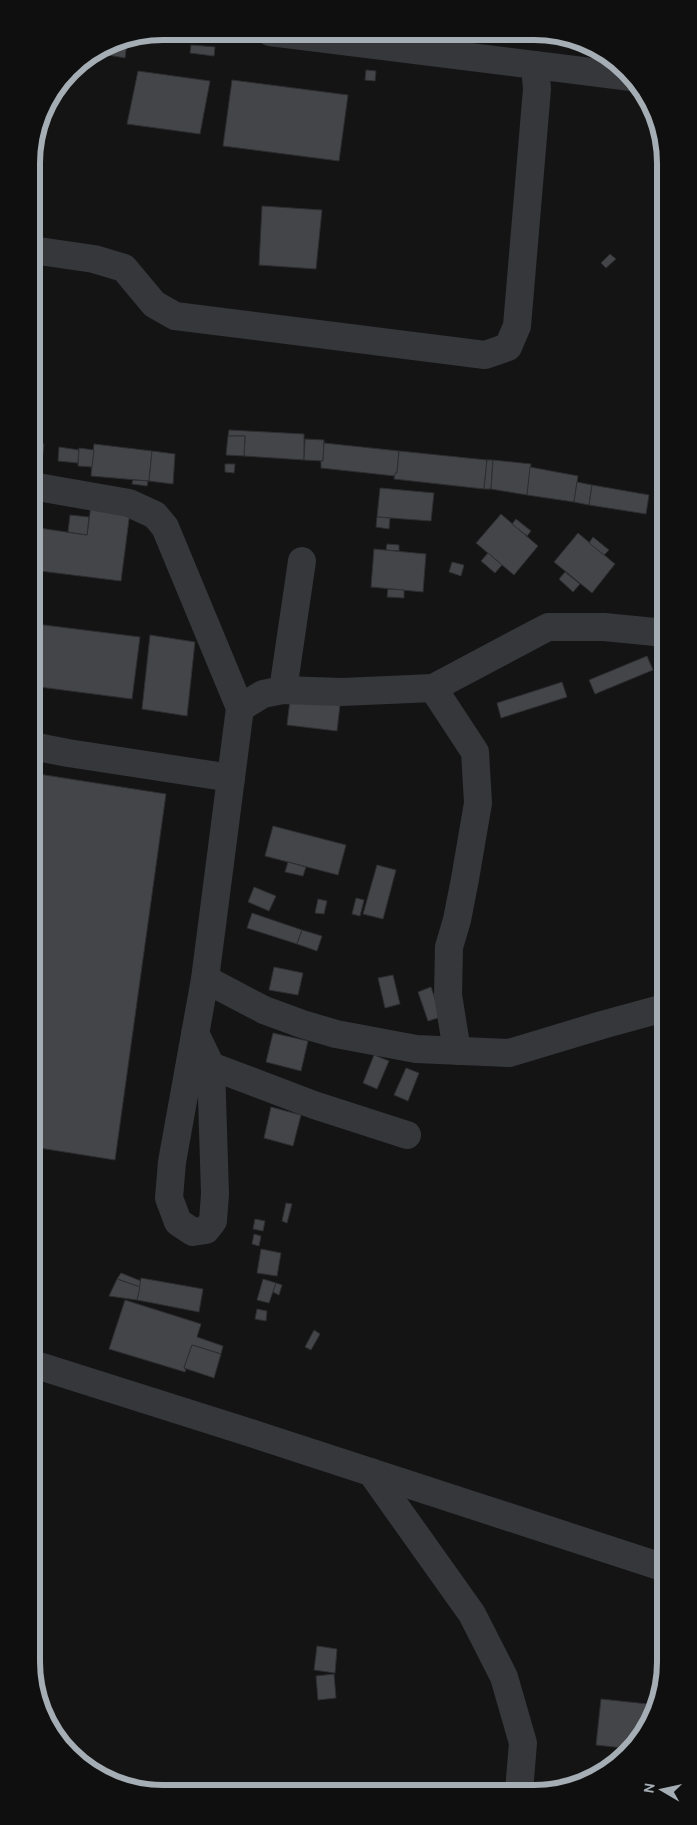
<svg xmlns="http://www.w3.org/2000/svg" width="697" height="1825" font-family="Cabin,sans-serif">
<style>
.building{fill:#434548;stroke:#2e2e31}
.lines{fill:none;stroke-linecap:round;stroke-linejoin:round}
.minor{stroke:#35373a;stroke-width:28}
.rim{fill:none;stroke:#a6aeb5;stroke-width:6}
</style>
<rect width="100%" height="100%" fill="#141415"/>
<!-- building -->
<g class="building">
<path d="M 113,41 L 127,42 L 125,58 L 96,53 Z"/>
<path d="M 191,45 L 215,47 L 214,56 L 190,53 Z"/>
<path d="M 366,70 L 376,71 L 375,81 L 365,80 Z"/>
<path d="M 138,71 L 210,81 L 200,134 L 127,124 Z"/>
<path d="M 232,80 L 348,95 L 339,161 L 223,146 Z"/>
<path d="M 262,206 L 322,210 L 316,269 L 259,265 Z"/>
<path d="M 610,254 L 616,259 L 606,268 L 601,263 Z"/>
<path d="M 229,430 L 304,434 L 304,460 L 244,456 L 245,436 L 228,436 Z"/>
<path d="M 228,436 L 245,436 L 244,456 L 226,455 Z"/>
<path d="M 305,439 L 324,440 L 323,461 L 304,460 Z"/>
<path d="M 32,442 L 44,444 L 42,460 L 32,459 Z"/>
<path d="M 324,443 L 399,451 L 397,473 L 395,476 L 321,468 L 321,461 L 323,461 Z"/>
<path d="M 94,444 L 152,451 L 149,481 L 91,476 Z"/>
<path d="M 59,447 L 79,450 L 78,463 L 58,461 Z"/>
<path d="M 79,448 L 94,450 L 92,467 L 78,466 Z"/>
<path d="M 152,451 L 175,454 L 173,484 L 149,481 Z"/>
<path d="M 399,451 L 487,460 L 484,489 L 394,479 L 395,473 L 397,473 Z"/>
<path d="M 487,460 L 493,460 L 491,489 L 484,489 Z"/>
<path d="M 493,460 L 531,464 L 527,495 L 491,489 Z"/>
<path d="M 225,464 L 235,464 L 234,473 L 225,472 Z"/>
<path d="M 530,467 L 578,476 L 574,502 L 527,495 Z"/>
<path d="M 133,480 L 148,481 L 147,486 L 132,484 Z"/>
<path d="M 577,482 L 592,485 L 589,505 L 574,502 Z"/>
<path d="M 592,485 L 649,495 L 646,514 L 589,505 Z"/>
<path d="M 380,488 L 434,493 L 431,521 L 377,517 Z"/>
<path d="M 92,498 L 131,504 L 121,581 L 32,570 L 32,527 L 87,535 Z"/>
<path d="M 501,514 L 538,546 L 514,575 L 476,543 Z"/>
<path d="M 70,515 L 89,517 L 87,535 L 68,532 Z"/>
<path d="M 377,517 L 390,518 L 389,529 L 376,527 Z"/>
<path d="M 516,519 L 531,531 L 527,536 L 512,524 Z"/>
<path d="M 578,533 L 615,564 L 592,593 L 554,562 Z"/>
<path d="M 593,537 L 609,550 L 604,555 L 589,543 Z"/>
<path d="M 387,544 L 399,545 L 399,551 L 386,550 Z"/>
<path d="M 374,549 L 426,554 L 423,592 L 371,587 Z"/>
<path d="M 488,553 L 502,565 L 495,573 L 481,561 Z"/>
<path d="M 452,562 L 464,565 L 461,576 L 449,572 Z"/>
<path d="M 565,572 L 580,584 L 573,592 L 559,579 Z"/>
<path d="M 388,589 L 404,590 L 404,598 L 387,597 Z"/>
<path d="M 36,624 L 140,637 L 132,699 L 32,686 L 32,654 Z"/>
<path d="M 150,635 L 195,642 L 187,716 L 142,709 Z"/>
<path d="M 647,656 L 653,670 L 595,694 L 589,680 Z"/>
<path d="M 562,682 L 567,697 L 501,718 L 497,703 Z"/>
<path d="M 290,700 L 340,705 L 337,731 L 287,725 Z"/>
<path d="M 32,773 L 166,794 L 115,1160 L 33,1147 Z"/>
<path d="M 273,826 L 346,845 L 338,875 L 265,856 Z"/>
<path d="M 288,862 L 306,867 L 303,876 L 285,872 Z"/>
<path d="M 377,865 L 396,870 L 383,919 L 363,914 Z"/>
<path d="M 254,887 L 276,896 L 269,911 L 248,902 Z"/>
<path d="M 356,898 L 364,900 L 360,916 L 352,914 Z"/>
<path d="M 318,899 L 327,901 L 324,914 L 315,913 Z"/>
<path d="M 252,913 L 302,930 L 297,944 L 247,928 Z"/>
<path d="M 302,930 L 322,936 L 317,951 L 297,944 Z"/>
<path d="M 274,967 L 303,973 L 298,995 L 269,990 Z"/>
<path d="M 393,975 L 400,1004 L 385,1008 L 378,978 Z"/>
<path d="M 431,987 L 441,1017 L 428,1021 L 418,992 Z"/>
<path d="M 273,1033 L 308,1041 L 301,1071 L 266,1062 Z"/>
<path d="M 374,1055 L 389,1061 L 377,1089 L 363,1083 Z"/>
<path d="M 406,1068 L 419,1073 L 408,1101 L 394,1095 Z"/>
<path d="M 271,1107 L 301,1115 L 293,1146 L 264,1138 Z"/>
<path d="M 286,1203 L 292,1204 L 287,1223 L 282,1221 Z"/>
<path d="M 255,1219 L 265,1221 L 263,1231 L 253,1229 Z"/>
<path d="M 254,1234 L 261,1236 L 259,1246 L 252,1244 Z"/>
<path d="M 261,1249 L 281,1253 L 277,1276 L 257,1273 Z"/>
<path d="M 121,1273 L 141,1281 L 140,1287 L 117,1279 Z"/>
<path d="M 141,1278 L 203,1289 L 199,1312 L 137,1300 Z"/>
<path d="M 117,1279 L 140,1287 L 137,1300 L 109,1296 Z"/>
<path d="M 263,1279 L 276,1283 L 269,1303 L 257,1300 Z"/>
<path d="M 276,1283 L 282,1285 L 279,1295 L 273,1292 Z"/>
<path d="M 125,1300 L 201,1324 L 197,1337 L 223,1346 L 221,1354 L 192,1345 L 184,1368 L 186,1369 L 185,1372 L 109,1349 Z"/>
<path d="M 257,1309 L 267,1311 L 266,1321 L 255,1319 Z"/>
<path d="M 314,1330 L 320,1334 L 311,1350 L 305,1347 Z"/>
<path d="M 192,1345 L 221,1354 L 214,1378 L 184,1368 Z"/>
<path d="M 317,1646 L 337,1649 L 335,1673 L 314,1670 Z"/>
<path d="M 334,1674 L 336,1698 L 318,1700 L 316,1676 Z"/>
<path d="M 601,1699 L 648,1704 L 646,1728 L 633,1749 L 596,1745 Z"/>
</g>
<g class="lines">
<!-- minor -->
<g class="minor">
<path d="M 270,32 L 631,77"/>
<path d="M 32,250 L 94,259 L 124,268 L 154,304 L 175,316 L 485,355 L 508,347 L 517,326 L 537,89 L 535,65"/>
<path d="M 32,486 L 129,503 L 155,515 L 165,527 L 240,708 L 205,979 L 172,1162 L 169,1198 L 178,1222 L 193,1232 L 206,1230 L 213,1221 L 215,1194 L 211,1066 L 195,1033"/>
<path d="M 433,688 L 475,752 L 478,803 L 465,879 L 457,920 L 449,947 L 448,995 L 457,1051"/>
<path d="M 283,690 L 302,561"/>
<path d="M 240,708 L 263,694 L 283,690 L 342,692 L 433,688 L 548,627 L 604,627 L 655,632 L 664,635"/>
<path d="M 32,746 L 68,753 L 231,778"/>
<path d="M 205,979 L 264,1010 L 302,1024 L 336,1034 L 416,1049 L 509,1053 L 602,1025 L 664,1008"/>
<path d="M 211,1066 L 314,1105 L 407,1135"/>
<path d="M 33,1364 L 257,1435 L 665,1568"/>
<path d="M 371,1472 L 472,1614 L 504,1677 L 523,1743 L 519,1791"/>
</g>
</g>
<!-- crop -->
<path d="M0 0H697V1825H0ZM163 40H534A123 123 0 0 1 657 163V1662A123 123 0 0 1 534 1785H163A123 123 0 0 1 40 1662V163A123 123 0 0 1 163 40Z" fill="#0f0f10" fill-rule="evenodd"/>
<path class="rim" d="M163 40H534A123 123 0 0 1 657 163V1662A123 123 0 0 1 534 1785H163A123 123 0 0 1 40 1662V163A123 123 0 0 1 163 40Z"/>
<!-- north arrow -->
<g transform="translate(662 1790) rotate(279)" stroke="#0f0f10" stroke-width="4" paint-order="stroke">
<path d="M0-4L9 19L0 12L-9 19Z" fill="#a6aeb5"/>
<text y="-8" font-size="14" font-weight="bold" text-anchor="middle" fill="#a6aeb5">N</text>
</g>
</svg>
